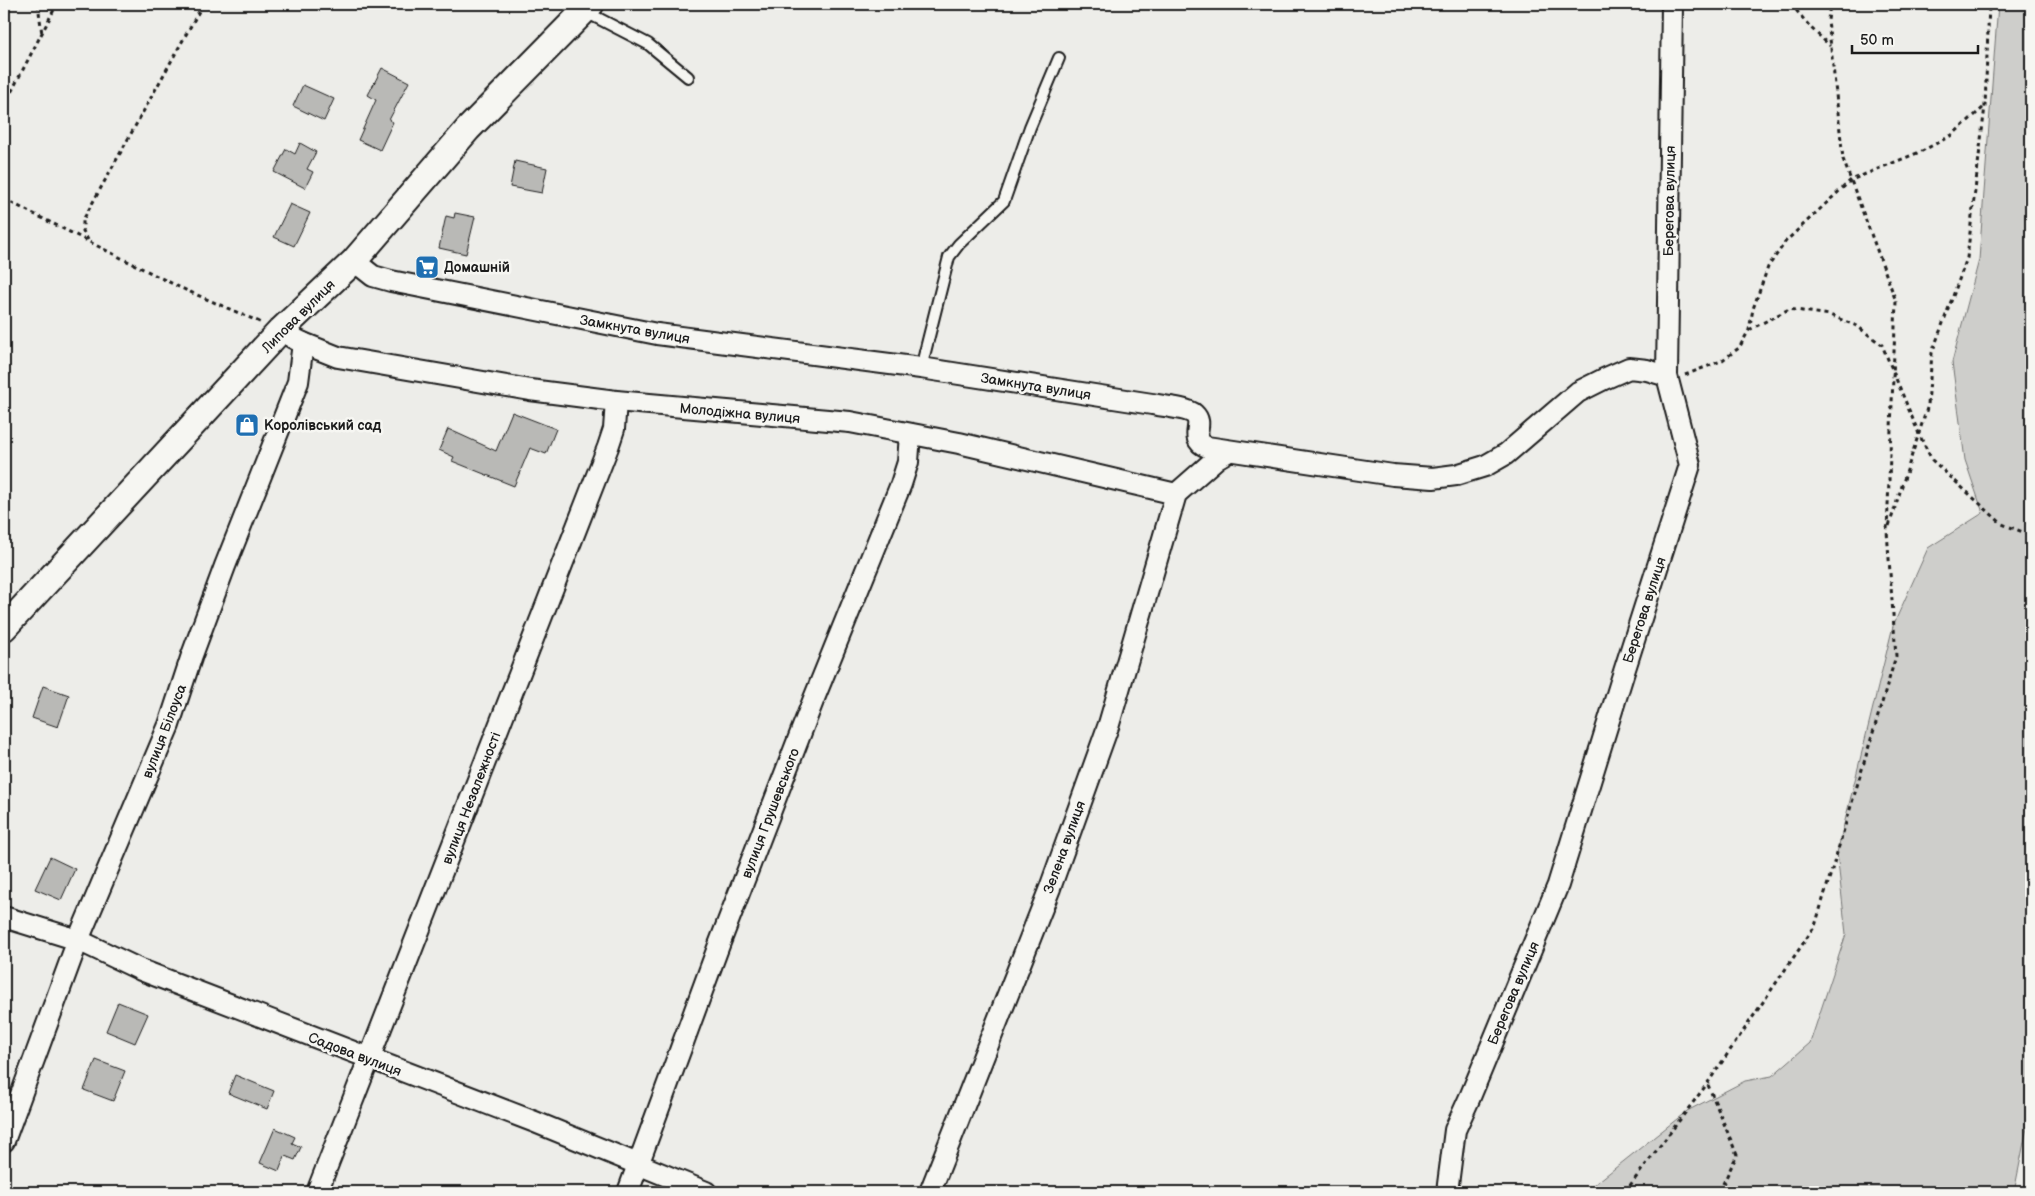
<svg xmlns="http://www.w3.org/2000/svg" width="2035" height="1196" font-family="'Balsamiq Sans',sans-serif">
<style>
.green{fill:#cececb;stroke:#757574}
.building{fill:#b9b9b6;stroke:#1c1c1c}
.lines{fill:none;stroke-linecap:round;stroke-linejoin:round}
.service-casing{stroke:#1c1c1c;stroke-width:14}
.minor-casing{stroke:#1c1c1c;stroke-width:24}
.tertiary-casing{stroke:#1c1c1c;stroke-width:29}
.path{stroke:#1c1c1c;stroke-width:3;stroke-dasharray:4 4;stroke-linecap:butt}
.service{stroke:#f6f6f2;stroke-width:10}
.minor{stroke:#f6f6f2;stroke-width:20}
.tertiary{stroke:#f6f6f2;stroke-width:25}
.labels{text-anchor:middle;stroke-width:5;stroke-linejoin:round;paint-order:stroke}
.street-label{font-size:14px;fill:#1c1c1c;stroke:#f6f6f2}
.poi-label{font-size:14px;font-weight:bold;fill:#1c1c1c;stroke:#f6f6f2;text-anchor:start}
</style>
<rect width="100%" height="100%" fill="#edede9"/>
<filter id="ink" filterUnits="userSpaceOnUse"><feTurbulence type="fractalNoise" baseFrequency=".02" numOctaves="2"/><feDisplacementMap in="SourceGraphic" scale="10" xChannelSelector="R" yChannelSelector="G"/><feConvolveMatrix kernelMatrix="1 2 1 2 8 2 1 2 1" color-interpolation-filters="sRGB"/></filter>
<g filter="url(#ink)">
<!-- green -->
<path class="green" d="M 1998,4 L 2029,4 L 2031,13 L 2031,1108 L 2014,1192 L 1585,1192 L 1687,1111 L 1745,1081 L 1772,1076 L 1810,1043 L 1846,934 L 1837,853 L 1893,626 L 1928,548 L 1983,513 L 1965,460 L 1952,362 L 1979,260 Z"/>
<!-- building -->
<g class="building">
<path d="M 382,68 L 409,82 L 389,120 L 393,122 L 380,150 L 358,140 L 376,100 L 368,95 Z"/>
<path d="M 303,85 L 334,99 L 324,121 L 293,106 Z"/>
<path d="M 300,143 L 316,152 L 307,169 L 313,172 L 305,188 L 274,172 L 286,149 L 295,154 Z"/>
<path d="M 515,161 L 547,168 L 542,193 L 510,187 Z"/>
<path d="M 290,204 L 310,213 L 294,246 L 274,237 Z"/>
<path d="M 455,213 L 475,217 L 466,254 L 439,248 L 446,216 L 454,218 Z"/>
<path d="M 512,412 L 556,429 L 546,454 L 530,448 L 514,486 L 452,461 L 454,457 L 439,450 L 448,429 L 496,451 Z"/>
<path d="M 43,686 L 69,695 L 58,727 L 32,718 Z"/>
<path d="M 50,857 L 75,869 L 61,900 L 35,889 Z"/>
<path d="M 118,1002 L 148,1014 L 135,1043 L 106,1031 Z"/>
<path d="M 96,1060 L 125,1071 L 113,1101 L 84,1090 Z"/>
<path d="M 235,1075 L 274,1091 L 267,1109 L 228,1093 Z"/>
<path d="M 275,1128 L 295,1137 L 292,1143 L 301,1147 L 295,1160 L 285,1156 L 279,1171 L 260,1163 Z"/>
</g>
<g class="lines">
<!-- service casing -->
<g class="service-casing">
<g id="service">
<path d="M 584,11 L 648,44 L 688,77"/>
<path d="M 921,368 L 949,257 L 959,244 L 1004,201 L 1030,127 L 1059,58"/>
</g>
</g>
<!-- minor casing -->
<g class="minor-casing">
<g id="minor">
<path d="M 354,261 L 373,276 L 391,281 L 657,334 L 921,368 L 1152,404 C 1162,406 1187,408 1194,414 C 1206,425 1187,438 1207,447 L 1393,475 L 1433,478 L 1456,475 L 1485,466 L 1506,454 L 1578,392 L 1604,379 L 1629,368 L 1647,370 L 1667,376"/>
<path d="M 303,343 L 338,357 L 530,390 L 616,401 L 850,422 L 959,443 L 1176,494"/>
<path d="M 4,917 L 78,940 L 141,970 L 535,1122 L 706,1192"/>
<path d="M 4,1141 L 78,940 L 169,725 L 192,655 L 225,566 L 298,382 L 303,343 L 293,338"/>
<path d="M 317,1192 L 608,447 L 614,429 L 616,401"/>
<path d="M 628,1192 L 719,945 L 813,701 L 901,484 L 908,462 L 910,434"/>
<path d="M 930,1192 L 1050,888 L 1109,724 L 1176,494 L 1217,458 L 1229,451"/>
<path d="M 1447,1192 L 1455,1130 L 1470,1097 L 1558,885 L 1622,678 L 1690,465 L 1667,376 L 1672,4"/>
</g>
</g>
<!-- tertiary casing -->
<g class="tertiary-casing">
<path id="tertiary" d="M 4,628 L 280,331 L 354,261 L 468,129 L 591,4"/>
</g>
<!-- path -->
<g class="path">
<path d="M 38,4 L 42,34"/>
<path d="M 1791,4 L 1811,28 L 1830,46"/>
<path d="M 4,106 L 57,4"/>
<path d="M 4,199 L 181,288 L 262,323"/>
<path d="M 88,240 L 83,231 L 83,220 L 203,4"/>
<path d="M 1749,330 L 1789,309 L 1830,315 L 1857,326 L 1882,345 L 1919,434 L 1932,460 L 2002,524 L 2031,535"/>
<path d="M 1685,375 L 1721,361 L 1739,348 L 1749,330 L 1753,309 L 1768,267 L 1786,241 L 1851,180 L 1922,151 L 1952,135 L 1984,107"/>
<path d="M 1889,526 L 1928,405 L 1932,353 L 1967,258 L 1985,106 L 1989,4"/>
<path d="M 1708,1085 L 1737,1155 L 1719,1192"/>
<path d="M 1625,1192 L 1707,1084 L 1815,926 L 1896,656 L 1887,531 L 1896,301 L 1843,159 L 1828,20 L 1830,4"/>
</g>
<!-- service -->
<use href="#service" class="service"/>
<!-- minor -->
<use href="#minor" class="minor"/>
<!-- tertiary -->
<use href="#tertiary" class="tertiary"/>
</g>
</g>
<!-- icons -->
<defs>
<g id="supermarket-square" transform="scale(1.25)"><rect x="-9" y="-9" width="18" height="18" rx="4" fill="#1f6fb2" stroke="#f6f6f2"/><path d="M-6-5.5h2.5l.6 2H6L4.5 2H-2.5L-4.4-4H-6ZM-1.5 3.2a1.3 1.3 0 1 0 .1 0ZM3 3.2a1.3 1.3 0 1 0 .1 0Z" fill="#fff"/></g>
<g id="shop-square" transform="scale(1.25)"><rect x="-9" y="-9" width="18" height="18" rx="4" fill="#1f6fb2" stroke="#f6f6f2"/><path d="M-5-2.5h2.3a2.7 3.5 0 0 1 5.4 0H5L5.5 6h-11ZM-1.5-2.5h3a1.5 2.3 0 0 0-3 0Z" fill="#fff"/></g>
</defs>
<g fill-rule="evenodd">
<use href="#supermarket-square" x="427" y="267"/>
<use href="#shop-square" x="247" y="425"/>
</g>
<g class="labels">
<!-- street labels -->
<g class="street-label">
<text transform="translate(1669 201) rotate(-89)" y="5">Берегова вулиця</text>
<text transform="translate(298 316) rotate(-45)" y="5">Липова вулиця</text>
<text transform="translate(635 329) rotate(10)" y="5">Замкнута вулиця</text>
<text transform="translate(1036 386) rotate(9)" y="5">Замкнута вулиця</text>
<text transform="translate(740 413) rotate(5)" y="5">Молодіжна вулиця</text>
<text transform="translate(1644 610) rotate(-72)" y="5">Берегова вулиця</text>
<text transform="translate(164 731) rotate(-69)" y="5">вулиця Білоуса</text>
<text transform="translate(471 798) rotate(-69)" y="5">вулиця Незалежності</text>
<text transform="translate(770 813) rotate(-69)" y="5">вулиця Грушевського</text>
<text transform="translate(1064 847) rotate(-70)" y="5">Зелена вулиця</text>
<text transform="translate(1513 993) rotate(-67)" y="5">Берегова вулиця</text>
<text transform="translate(355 1054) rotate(21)" y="5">Садова вулиця</text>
</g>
<!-- poi labels -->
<g class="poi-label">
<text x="444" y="272">Домашній</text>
<text x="264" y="430">Королівський сад</text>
</g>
</g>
<!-- margin -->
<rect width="2035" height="1196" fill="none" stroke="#f6f6f2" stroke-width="20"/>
<rect x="10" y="10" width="2015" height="1176" fill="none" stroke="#1c1c1c" stroke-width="2" filter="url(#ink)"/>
<!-- scale -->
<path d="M1852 45v8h126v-8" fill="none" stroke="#1c1c1c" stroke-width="2.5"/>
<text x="1860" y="45" font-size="15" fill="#1c1c1c" stroke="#f6f6f2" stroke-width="4" paint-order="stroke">50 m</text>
</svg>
